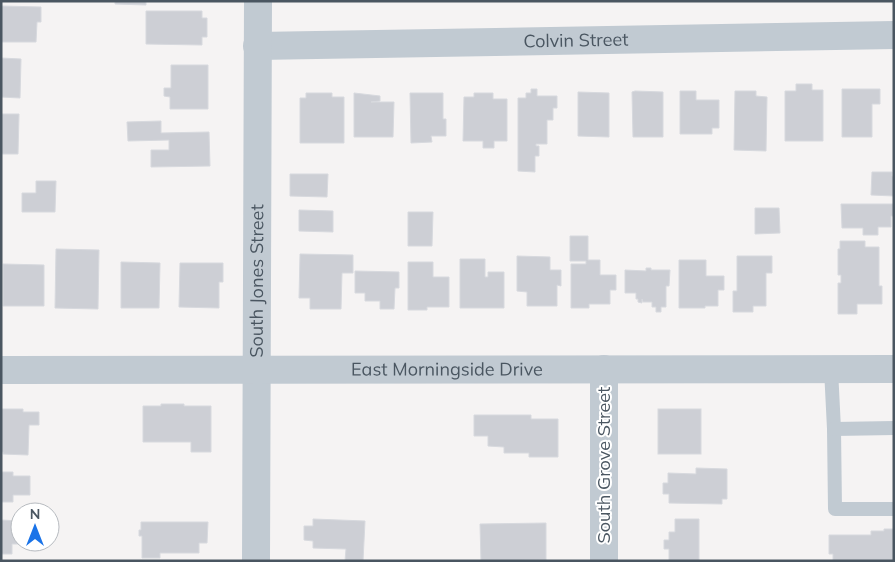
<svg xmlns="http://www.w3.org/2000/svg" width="895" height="562" font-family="Mulish,sans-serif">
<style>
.building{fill:#cdcfd5;stroke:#d7d9de}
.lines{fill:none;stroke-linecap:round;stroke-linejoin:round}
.service{stroke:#c1cad2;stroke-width:14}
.minor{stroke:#c1cad2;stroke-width:28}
.tertiary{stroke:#c1cad2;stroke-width:28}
.labels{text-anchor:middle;stroke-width:4;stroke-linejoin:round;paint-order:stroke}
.street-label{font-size:18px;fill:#4a5661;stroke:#fff}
</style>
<rect width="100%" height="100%" fill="#f5f3f3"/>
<!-- building -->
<g class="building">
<path d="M 115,1 L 146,1 L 146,5 L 115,4 Z"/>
<path d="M 1,6 L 41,7 L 41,22 L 37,22 L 36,42 L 1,42 Z"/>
<path d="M 146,11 L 202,11 L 202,18 L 207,18 L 207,37 L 202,37 L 202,45 L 146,44 Z"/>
<path d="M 1,58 L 21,59 L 20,98 L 1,97 Z"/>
<path d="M 171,65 L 208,65 L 208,109 L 170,109 L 170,97 L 164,96 L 164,88 L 171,88 Z"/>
<path d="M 796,84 L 812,84 L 812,90 L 823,90 L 823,141 L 785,141 L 785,91 L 796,91 Z"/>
<path d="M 531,89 L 537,89 L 537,96 L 557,96 L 557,108 L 553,108 L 553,120 L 547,120 L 547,144 L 536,144 L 536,146 L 539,146 L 539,156 L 535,156 L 535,172 L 518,171 L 518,98 L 526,98 L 526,93 L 531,93 Z"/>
<path d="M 842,89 L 880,89 L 880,104 L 872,104 L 872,137 L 842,137 Z"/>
<path d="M 635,91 L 663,92 L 663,137 L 633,137 L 632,92 Z"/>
<path d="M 680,91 L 696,91 L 696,100 L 719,100 L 719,128 L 712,128 L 712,134 L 680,134 Z"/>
<path d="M 735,91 L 756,91 L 756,96 L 767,97 L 766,151 L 734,150 Z"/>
<path d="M 578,92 L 609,93 L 609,137 L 578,136 Z"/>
<path d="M 306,93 L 332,93 L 332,97 L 344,97 L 344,143 L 300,143 L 300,98 L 306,98 Z"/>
<path d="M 354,93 L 380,96 L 380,101 L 371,102 L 394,102 L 393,137 L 354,137 Z"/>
<path d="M 410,93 L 443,93 L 443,119 L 446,119 L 446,136 L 431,136 L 432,142 L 411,143 Z"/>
<path d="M 474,93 L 493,93 L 493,99 L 507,99 L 507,141 L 494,141 L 494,148 L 483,148 L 483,141 L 463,141 L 464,97 L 474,97 Z"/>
<path d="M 1,114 L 19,114 L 18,154 L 1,154 Z"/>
<path d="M 161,121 L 161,133 L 209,132 L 210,166 L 151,167 L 151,150 L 169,150 L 169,140 L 128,141 L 127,122 Z"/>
<path d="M 872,172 L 892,172 L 892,176 L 894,177 L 894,196 L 871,195 Z"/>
<path d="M 290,174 L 328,174 L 327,197 L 290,196 Z"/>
<path d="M 36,181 L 56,181 L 55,212 L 22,212 L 22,193 L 36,193 Z"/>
<path d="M 841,204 L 894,204 L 894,216 L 891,216 L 891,227 L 878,227 L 878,235 L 863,235 L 863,228 L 842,228 Z"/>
<path d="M 755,208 L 779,208 L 780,233 L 755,234 Z"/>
<path d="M 299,210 L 333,211 L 333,232 L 299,231 Z"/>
<path d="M 408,212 L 433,212 L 432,246 L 408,246 Z"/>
<path d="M 570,236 L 588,236 L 588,260 L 600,260 L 600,275 L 616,275 L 616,290 L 610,290 L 610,304 L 589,304 L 589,308 L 571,308 L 571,264 L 586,264 L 586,261 L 570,261 Z"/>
<path d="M 840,241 L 865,241 L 865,247 L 879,247 L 879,286 L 882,286 L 882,304 L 857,304 L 857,314 L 838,314 L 838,283 L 841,283 L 841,275 L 838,275 L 838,249 L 840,249 Z"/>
<path d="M 56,249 L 99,250 L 98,309 L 55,308 Z"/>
<path d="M 300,254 L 353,255 L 353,273 L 342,273 L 341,309 L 310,309 L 310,298 L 299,298 Z"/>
<path d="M 517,256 L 550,257 L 550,270 L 561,270 L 561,286 L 557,285 L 557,306 L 527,306 L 527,292 L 517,291 Z"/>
<path d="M 737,256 L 772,256 L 772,273 L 766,273 L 766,306 L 753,306 L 753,312 L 733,312 L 733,291 L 737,291 Z"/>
<path d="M 460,259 L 485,259 L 485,277 L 488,277 L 488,272 L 504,272 L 504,308 L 460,308 Z"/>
<path d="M 679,260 L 706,260 L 706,276 L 724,276 L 724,290 L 718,290 L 718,306 L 705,306 L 705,308 L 679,308 Z"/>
<path d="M 121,262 L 160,263 L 159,308 L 121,308 Z"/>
<path d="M 408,262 L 433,262 L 433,277 L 449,277 L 449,307 L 427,307 L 427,310 L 408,310 Z"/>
<path d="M 180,263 L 223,263 L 223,282 L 219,282 L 219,308 L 179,307 Z"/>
<path d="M 3,264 L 44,265 L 44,306 L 3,306 Z"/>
<path d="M 646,268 L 651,268 L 651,270 L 670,270 L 669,286 L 666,286 L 666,307 L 661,307 L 661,312 L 656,312 L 656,307 L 652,307 L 652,302 L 643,302 L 642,299 L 642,303 L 638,302 L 638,299 L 636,299 L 636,293 L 625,293 L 625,270 L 646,271 Z"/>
<path d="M 355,271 L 399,272 L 399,288 L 395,288 L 394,309 L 380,309 L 380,301 L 365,301 L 365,293 L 355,293 Z"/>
<path d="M 161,404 L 184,404 L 184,406 L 211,406 L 211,452 L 191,452 L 191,442 L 143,442 L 143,406 L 161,406 Z"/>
<path d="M 1,409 L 23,409 L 23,412 L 39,412 L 39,425 L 29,425 L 28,455 L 3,454 L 3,452 L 1,452 Z"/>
<rect x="658" y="409" width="43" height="45"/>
<path d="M 474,415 L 531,415 L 531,419 L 558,419 L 558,457 L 529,457 L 529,453 L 504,453 L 504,447 L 488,446 L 488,436 L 474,436 Z"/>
<path d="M 696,468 L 727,469 L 727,499 L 722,499 L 722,504 L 669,503 L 669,494 L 663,494 L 663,483 L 668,483 L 668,473 L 696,474 Z"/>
<path d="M 1,472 L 13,472 L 13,476 L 30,476 L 30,495 L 13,495 L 13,502 L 1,502 Z"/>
<path d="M 313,519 L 365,521 L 363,561 L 345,561 L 346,549 L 313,548 L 313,541 L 304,540 L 304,526 L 313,526 Z"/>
<path d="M 675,519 L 699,519 L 699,561 L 669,561 L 669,549 L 664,549 L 664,540 L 669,540 L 669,532 L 675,532 Z"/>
<path d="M 1,520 L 20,521 L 20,542 L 24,542 L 24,544 L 12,544 L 12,554 L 1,554 Z"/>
<path d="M 141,522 L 208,522 L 207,543 L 199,543 L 199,553 L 160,553 L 160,558 L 142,558 L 142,536 L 139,536 L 139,530 L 141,530 Z"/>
<path d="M 546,523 L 546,560 L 481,561 L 480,524 Z"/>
<path d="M 884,529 L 894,529 L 894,561 L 833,561 L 833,554 L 829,554 L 829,535 L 871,535 L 871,531 L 884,531 Z"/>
</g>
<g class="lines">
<!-- service -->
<g class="service">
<path d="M 831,369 L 834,429 L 835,509 L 894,509"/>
<path d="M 834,429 L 894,428"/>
</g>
<!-- minor -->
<g class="minor">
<path id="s1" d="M 257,46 L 894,35"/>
<path id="s2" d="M 256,561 L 258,1"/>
<path d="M 604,561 L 604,369"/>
</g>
<!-- tertiary -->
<path class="tertiary" id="s3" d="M 1,370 L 894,369"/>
</g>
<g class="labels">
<!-- street labels -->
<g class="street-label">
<text dy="6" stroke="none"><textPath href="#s1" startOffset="319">Colvin Street</textPath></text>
<text dy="6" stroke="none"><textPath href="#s2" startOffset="280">South Jones Street</textPath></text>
<text dy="6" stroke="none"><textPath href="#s3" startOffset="446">East Morningside Drive</textPath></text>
<text transform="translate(604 465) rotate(-90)" y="6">South Grove Street</text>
</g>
</g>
<!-- border -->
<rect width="895" height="562" fill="none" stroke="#4a5661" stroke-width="5"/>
<!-- north arrow -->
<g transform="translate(35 527)"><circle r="24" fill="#ffffff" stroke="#b7bbc0"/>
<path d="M0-4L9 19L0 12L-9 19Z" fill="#1a73e8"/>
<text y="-8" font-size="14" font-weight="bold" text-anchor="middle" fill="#4a5661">N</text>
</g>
</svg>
